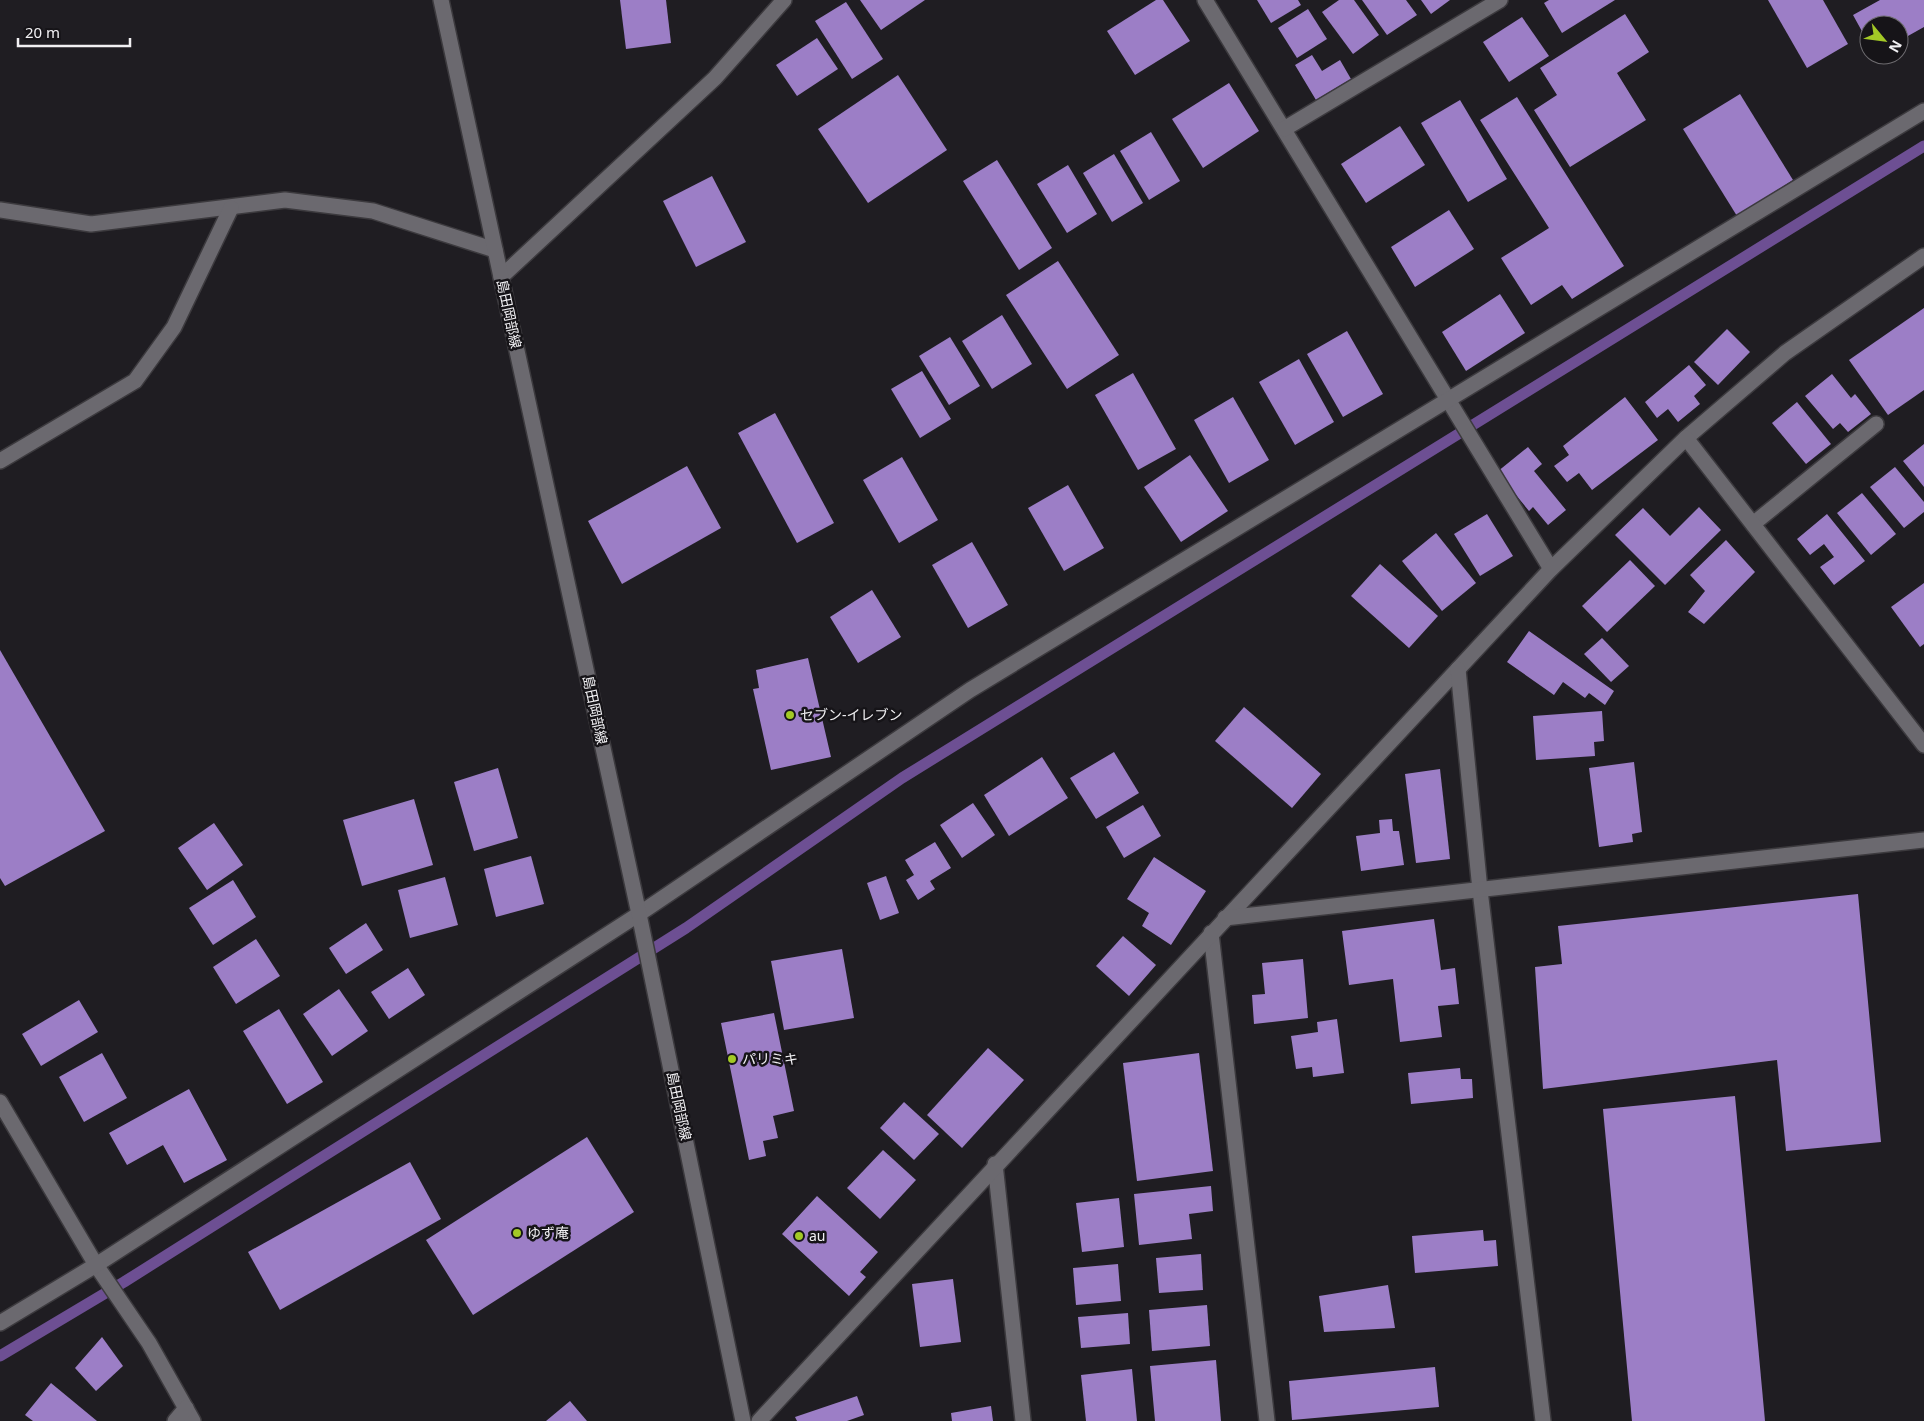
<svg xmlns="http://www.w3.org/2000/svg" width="1924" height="1421" font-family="'Noto Sans','Noto Sans JP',sans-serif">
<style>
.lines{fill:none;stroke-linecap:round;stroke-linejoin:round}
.stream{stroke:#6d4f93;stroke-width:11}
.building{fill:#9c7ec6}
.street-casing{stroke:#3c3a3e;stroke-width:18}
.secondary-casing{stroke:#3c3a3e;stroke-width:18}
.street{stroke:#6b696f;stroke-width:15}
.secondary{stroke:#6b696f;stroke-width:15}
.poi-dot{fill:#a3c926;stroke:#161418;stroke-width:2}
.labels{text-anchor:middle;stroke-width:5;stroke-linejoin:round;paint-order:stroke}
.street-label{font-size:14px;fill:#f1f0f3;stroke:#161418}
.poi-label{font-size:14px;fill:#f1f0f3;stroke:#161418;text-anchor:start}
</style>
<rect width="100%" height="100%" fill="#1f1d22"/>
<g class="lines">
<!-- stream -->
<path class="stream" d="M 0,1356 L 124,1282 L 686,928 L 902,778 L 1924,146"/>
</g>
<!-- building -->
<g class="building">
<path d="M 620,0 L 666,0 L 671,43 L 626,49 Z"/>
<path d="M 860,0 L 925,0 L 881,30 Z"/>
<path d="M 1156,0 L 1163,0 L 1190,41 L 1135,75 L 1107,31 Z"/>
<path d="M 1257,0 L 1298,0 L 1301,5 L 1271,23 Z"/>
<path d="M 1339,0 L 1354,0 L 1379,35 L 1353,54 L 1322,12 Z"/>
<path d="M 1362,0 L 1406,0 L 1417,15 L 1387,35 Z"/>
<path d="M 1421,0 L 1450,0 L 1431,14 Z"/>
<path d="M 1549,0 L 1615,0 L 1562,33 L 1544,3 Z"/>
<path d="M 1768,0 L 1823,0 L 1848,44 L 1807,68 Z"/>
<path d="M 1880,0 L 1924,0 L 1924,27 L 1899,41 L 1899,25 L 1869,25 L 1869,44 L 1853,15 Z"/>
<path d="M 846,2 L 883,59 L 852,79 L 815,21 Z"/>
<path d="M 1308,9 L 1327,39 L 1297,58 L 1278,28 Z"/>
<path d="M 1625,14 L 1649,52 L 1617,73 L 1646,120 L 1570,167 L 1534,110 L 1557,95 L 1540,68 Z"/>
<path d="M 1522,17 L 1549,56 L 1509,82 L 1483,42 Z"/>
<path d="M 817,38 L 838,69 L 797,96 L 776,65 Z"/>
<path d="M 1312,55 L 1322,71 L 1340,60 L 1351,79 L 1316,100 L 1295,65 Z"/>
<path d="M 898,75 L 947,150 L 868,203 L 818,129 Z"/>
<path d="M 1229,83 L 1259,131 L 1203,168 L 1172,119 Z"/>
<path d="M 1740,94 L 1793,180 L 1737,216 L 1683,129 Z"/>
<path d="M 1517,97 L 1624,266 L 1572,299 L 1562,285 L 1531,305 L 1501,258 L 1549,228 L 1480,120 Z"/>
<path d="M 1460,100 L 1507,179 L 1468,202 L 1421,123 Z"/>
<path d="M 1400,126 L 1425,165 L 1366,203 L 1341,164 Z"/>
<path d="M 1151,132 L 1180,181 L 1149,200 L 1120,151 Z"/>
<path d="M 1114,154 L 1143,203 L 1112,222 L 1083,173 Z"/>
<path d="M 997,160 L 1052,248 L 1019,270 L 963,181 Z"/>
<path d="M 1068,165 L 1097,214 L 1067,233 L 1037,184 Z"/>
<path d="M 712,176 L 746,242 L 696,267 L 663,201 Z"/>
<path d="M 1449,210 L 1474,249 L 1415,287 L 1391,247 Z"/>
<path d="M 1058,261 L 1119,355 L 1067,389 L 1006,295 Z"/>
<path d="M 1500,294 L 1525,333 L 1466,371 L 1442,332 Z"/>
<path d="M 1924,308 L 1924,390 L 1888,415 L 1849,360 Z"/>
<path d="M 1002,315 L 1032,364 L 992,389 L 962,341 Z"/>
<path d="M 1727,329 L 1750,352 L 1718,385 L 1694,362 Z"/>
<path d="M 1347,331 L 1383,394 L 1343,417 L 1307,354 Z"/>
<path d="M 950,337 L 980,386 L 949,405 L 919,356 Z"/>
<path d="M 1299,359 L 1334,422 L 1295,445 L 1259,382 Z"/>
<path d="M 1689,365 L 1706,385 L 1694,396 L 1700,404 L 1678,422 L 1668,409 L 1657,418 L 1645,402 Z"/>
<path d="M 922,371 L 951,419 L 920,438 L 891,389 Z"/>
<path d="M 1133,373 L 1176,449 L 1138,470 L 1095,395 Z"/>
<path d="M 1832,374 L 1851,398 L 1855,394 L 1871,414 L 1848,432 L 1840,423 L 1833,429 L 1805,396 Z"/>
<path d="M 1233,397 L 1269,460 L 1229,483 L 1194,420 Z"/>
<path d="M 1625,397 L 1658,440 L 1592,490 L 1579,473 L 1567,482 L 1554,466 L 1569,455 L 1563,446 Z"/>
<path d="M 1797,402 L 1831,444 L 1806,464 L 1772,423 Z"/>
<path d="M 775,413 L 834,523 L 797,543 L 738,433 Z"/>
<path d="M 1924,444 L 1924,487 L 1903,461 Z"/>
<path d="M 1528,447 L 1542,464 L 1534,471 L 1566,510 L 1548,525 L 1533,507 L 1529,511 L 1497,472 Z"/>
<path d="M 1190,455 L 1228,511 L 1181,542 L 1144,487 Z"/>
<path d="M 902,457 L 938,520 L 899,543 L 863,480 Z"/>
<path d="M 687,466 L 721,528 L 622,584 L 588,521 Z"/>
<path d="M 1895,467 L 1924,502 L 1924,512 L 1904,528 L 1870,487 Z"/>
<path d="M 1068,485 L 1104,548 L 1064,571 L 1028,508 Z"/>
<path d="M 1862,493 L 1896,534 L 1871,555 L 1837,513 Z"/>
<path d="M 1699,507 L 1721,530 L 1665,585 L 1615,535 L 1643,508 L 1670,536 Z"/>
<path d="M 1487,514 L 1513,556 L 1480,576 L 1454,534 Z"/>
<path d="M 1827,514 L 1865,561 L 1834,585 L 1820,567 L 1834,557 L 1824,544 L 1810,555 L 1797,539 Z"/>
<path d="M 1436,533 L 1476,583 L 1442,611 L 1402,561 Z"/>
<path d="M 1726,540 L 1755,572 L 1704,624 L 1688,612 L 1705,591 L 1690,575 Z"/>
<path d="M 972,542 L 1008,605 L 968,628 L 932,565 Z"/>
<path d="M 1630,560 L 1655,586 L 1607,632 L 1582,606 Z"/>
<path d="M 1380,564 L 1438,616 L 1409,648 L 1351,596 Z"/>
<path d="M 1924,583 L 1924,644 L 1920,647 L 1891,607 Z"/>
<path d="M 872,590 L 901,637 L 858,663 L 830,617 Z"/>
<path d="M 1529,631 L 1614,691 L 1605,705 L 1589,693 L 1585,698 L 1563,682 L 1554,695 L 1507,662 Z"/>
<path d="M 1602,638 L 1629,666 L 1611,682 L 1584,654 Z"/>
<path d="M 0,650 L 105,831 L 5,886 L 0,878 Z"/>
<path d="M 808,658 L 831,757 L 771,770 L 753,689 L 759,688 L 756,670 Z"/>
<path d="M 1244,707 L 1321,774 L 1292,808 L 1215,741 Z"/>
<path d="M 1602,711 L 1604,741 L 1594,742 L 1595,756 L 1536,760 L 1533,716 Z"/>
<path d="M 1114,752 L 1139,793 L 1096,819 L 1070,778 Z"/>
<path d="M 1042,757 L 1068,798 L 1009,836 L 984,795 Z"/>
<path d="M 1634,762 L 1642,832 L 1632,834 L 1633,842 L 1599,847 L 1589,768 Z"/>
<path d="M 498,768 L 518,838 L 474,851 L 454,782 Z"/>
<path d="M 1440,769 L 1450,859 L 1416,863 L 1405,774 Z"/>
<path d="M 414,799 L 433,865 L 362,886 L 343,820 Z"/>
<path d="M 973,803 L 995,835 L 962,858 L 940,825 Z"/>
<path d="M 1143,805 L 1161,836 L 1124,858 L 1106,827 Z"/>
<path d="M 1392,819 L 1393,831 L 1399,831 L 1404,865 L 1361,871 L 1356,836 L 1380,833 L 1379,820 Z"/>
<path d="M 214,823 L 243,865 L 207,890 L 178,848 Z"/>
<path d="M 935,842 L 951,868 L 930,881 L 935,889 L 918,900 L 906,880 L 914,875 L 905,860 Z"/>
<path d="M 531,856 L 544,904 L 496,917 L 484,869 Z"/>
<path d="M 1154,857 L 1206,891 L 1171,945 L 1142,926 L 1149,913 L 1127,899 Z"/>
<path d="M 886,876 L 899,913 L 880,920 L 867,883 Z"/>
<path d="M 445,877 L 458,925 L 410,938 L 398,890 Z"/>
<path d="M 233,880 L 256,917 L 213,945 L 189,908 Z"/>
<path d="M 1858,894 L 1881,1142 L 1786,1151 L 1777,1060 L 1543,1089 L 1535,967 L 1562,964 L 1558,926 Z"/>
<path d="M 1434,919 L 1441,970 L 1455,968 L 1459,1004 L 1438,1006 L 1442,1037 L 1400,1042 L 1393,979 L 1349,985 L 1342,931 Z"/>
<path d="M 366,923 L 383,950 L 346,974 L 329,948 Z"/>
<path d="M 1123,936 L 1156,965 L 1129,996 L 1096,966 Z"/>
<path d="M 256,939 L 280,976 L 236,1004 L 213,967 Z"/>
<path d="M 842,949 L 854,1018 L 784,1030 L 771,961 Z"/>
<path d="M 1303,959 L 1308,1018 L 1254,1024 L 1252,995 L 1265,994 L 1262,963 Z"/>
<path d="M 408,968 L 425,995 L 389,1019 L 371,992 Z"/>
<path d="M 339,989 L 368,1031 L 332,1056 L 303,1014 Z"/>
<path d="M 79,1000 L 98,1032 L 41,1066 L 22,1034 Z"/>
<path d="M 279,1009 L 323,1082 L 287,1104 L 243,1031 Z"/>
<path d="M 774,1013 L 794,1111 L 773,1116 L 778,1138 L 763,1141 L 766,1156 L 749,1160 L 721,1023 Z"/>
<path d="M 1337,1019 L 1344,1073 L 1313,1077 L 1312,1067 L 1296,1069 L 1291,1036 L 1318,1032 L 1317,1022 Z"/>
<path d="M 988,1048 L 1024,1080 L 962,1148 L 927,1115 Z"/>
<path d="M 102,1053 L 127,1098 L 84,1122 L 59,1077 Z"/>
<path d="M 1199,1053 L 1213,1171 L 1137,1181 L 1123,1063 Z"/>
<path d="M 1460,1068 L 1461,1079 L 1472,1079 L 1473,1098 L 1411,1104 L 1408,1073 Z"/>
<path d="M 189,1089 L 227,1160 L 184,1183 L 163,1145 L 127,1165 L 109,1133 Z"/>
<path d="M 1735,1096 L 1765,1421 L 1632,1421 L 1603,1109 Z"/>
<path d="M 904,1102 L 939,1134 L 914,1160 L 880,1128 Z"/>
<path d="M 587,1137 L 634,1212 L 473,1315 L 426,1240 Z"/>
<path d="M 883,1150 L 916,1180 L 880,1219 L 847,1188 Z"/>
<path d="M 410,1162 L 441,1219 L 280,1310 L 248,1252 Z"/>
<path d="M 1211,1186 L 1213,1211 L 1189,1214 L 1192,1239 L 1139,1245 L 1134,1194 Z"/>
<path d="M 817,1196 L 878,1252 L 860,1272 L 866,1277 L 849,1296 L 782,1234 Z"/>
<path d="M 1119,1198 L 1124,1247 L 1082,1252 L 1076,1203 Z"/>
<path d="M 1483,1230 L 1484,1241 L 1496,1240 L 1498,1266 L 1415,1273 L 1412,1236 Z"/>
<path d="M 1201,1254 L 1203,1290 L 1159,1293 L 1156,1258 Z"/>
<path d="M 1118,1264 L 1121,1301 L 1076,1305 L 1073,1268 Z"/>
<path d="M 953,1279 L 961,1342 L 920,1347 L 912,1284 Z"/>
<path d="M 1388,1285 L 1395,1328 L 1324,1332 L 1319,1296 Z"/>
<path d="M 1207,1305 L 1210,1346 L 1152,1351 L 1149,1310 Z"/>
<path d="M 1128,1313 L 1130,1344 L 1081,1348 L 1078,1317 Z"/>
<path d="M 102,1337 L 123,1366 L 96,1391 L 75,1368 Z"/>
<path d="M 1216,1360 L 1221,1421 L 1155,1421 L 1150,1366 Z"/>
<path d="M 1435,1367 L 1439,1407 L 1292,1420 L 1289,1381 Z"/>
<path d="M 1132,1369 L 1137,1421 L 1086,1421 L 1081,1375 Z"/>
<path d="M 51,1383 L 97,1421 L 33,1421 L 25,1415 Z"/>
<path d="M 857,1396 L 864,1415 L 847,1421 L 797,1421 L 795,1417 Z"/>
<path d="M 570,1401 L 587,1421 L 546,1421 Z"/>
<path d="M 991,1406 L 993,1421 L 952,1421 L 951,1413 Z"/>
</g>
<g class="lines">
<!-- street casing -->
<g class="street-casing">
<g id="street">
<path d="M 1205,0 L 1551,569"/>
<path d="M 1284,129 L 1500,0"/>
<path d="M 0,210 L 91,224 L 285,200 L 373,211 L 495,250"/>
<path d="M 501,277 L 715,78 L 784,0"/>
<path d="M 0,461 L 135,381 L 174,327 L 231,208"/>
<path d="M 1753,524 L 1876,424"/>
<path d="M 1211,933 L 1267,1421"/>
<path d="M 0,1102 L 96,1265 L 149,1343 L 193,1421"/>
<path d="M 995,1164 L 1023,1421"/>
<path d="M 0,1323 L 96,1265 L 639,914 L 970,690 L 1924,111"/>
<path d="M 175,1421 L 186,1408"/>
<path d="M 759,1421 L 1551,569 L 1686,438 L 1785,353 L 1924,256"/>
</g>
</g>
<!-- secondary casing -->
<g class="secondary-casing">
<g id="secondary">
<path d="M 441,0 L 639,914 L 743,1421"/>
<path d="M 1686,438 L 1924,745"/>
<path d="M 1458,669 L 1480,890 L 1543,1421"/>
<path d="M 1225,918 L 1924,840"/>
</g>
</g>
<!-- street -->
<use href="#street" class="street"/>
<!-- secondary -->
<use href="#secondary" class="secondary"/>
</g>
<!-- markers -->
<g class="poi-dot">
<circle cx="790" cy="715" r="5"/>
<circle cx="732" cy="1059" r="5"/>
<circle cx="517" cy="1233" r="5"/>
<circle cx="799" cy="1236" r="5"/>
</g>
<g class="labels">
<!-- street labels -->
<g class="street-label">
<text transform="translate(509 314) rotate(78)" y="5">島田岡部線</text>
<text transform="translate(595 710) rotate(78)" y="5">島田岡部線</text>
<text transform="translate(679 1106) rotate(78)" y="5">島田岡部線</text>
</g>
<!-- poi labels -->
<g class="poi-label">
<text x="800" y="720">セブン-イレブン</text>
<text x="742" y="1064">パリミキ</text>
<text x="527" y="1238">ゆず庵</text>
<text x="809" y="1241">au</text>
</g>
</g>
<!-- north arrow -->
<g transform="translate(1884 40) rotate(119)"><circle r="24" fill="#161418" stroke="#6e6c70"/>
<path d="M0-4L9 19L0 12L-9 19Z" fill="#a3c926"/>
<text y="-8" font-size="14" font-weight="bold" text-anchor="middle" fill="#f1f0f3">N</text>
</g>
<!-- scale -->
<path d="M18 38v8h112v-8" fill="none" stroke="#f1f0f3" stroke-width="2.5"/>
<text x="25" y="38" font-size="15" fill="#f1f0f3" stroke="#161418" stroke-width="4" paint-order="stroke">20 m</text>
</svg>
